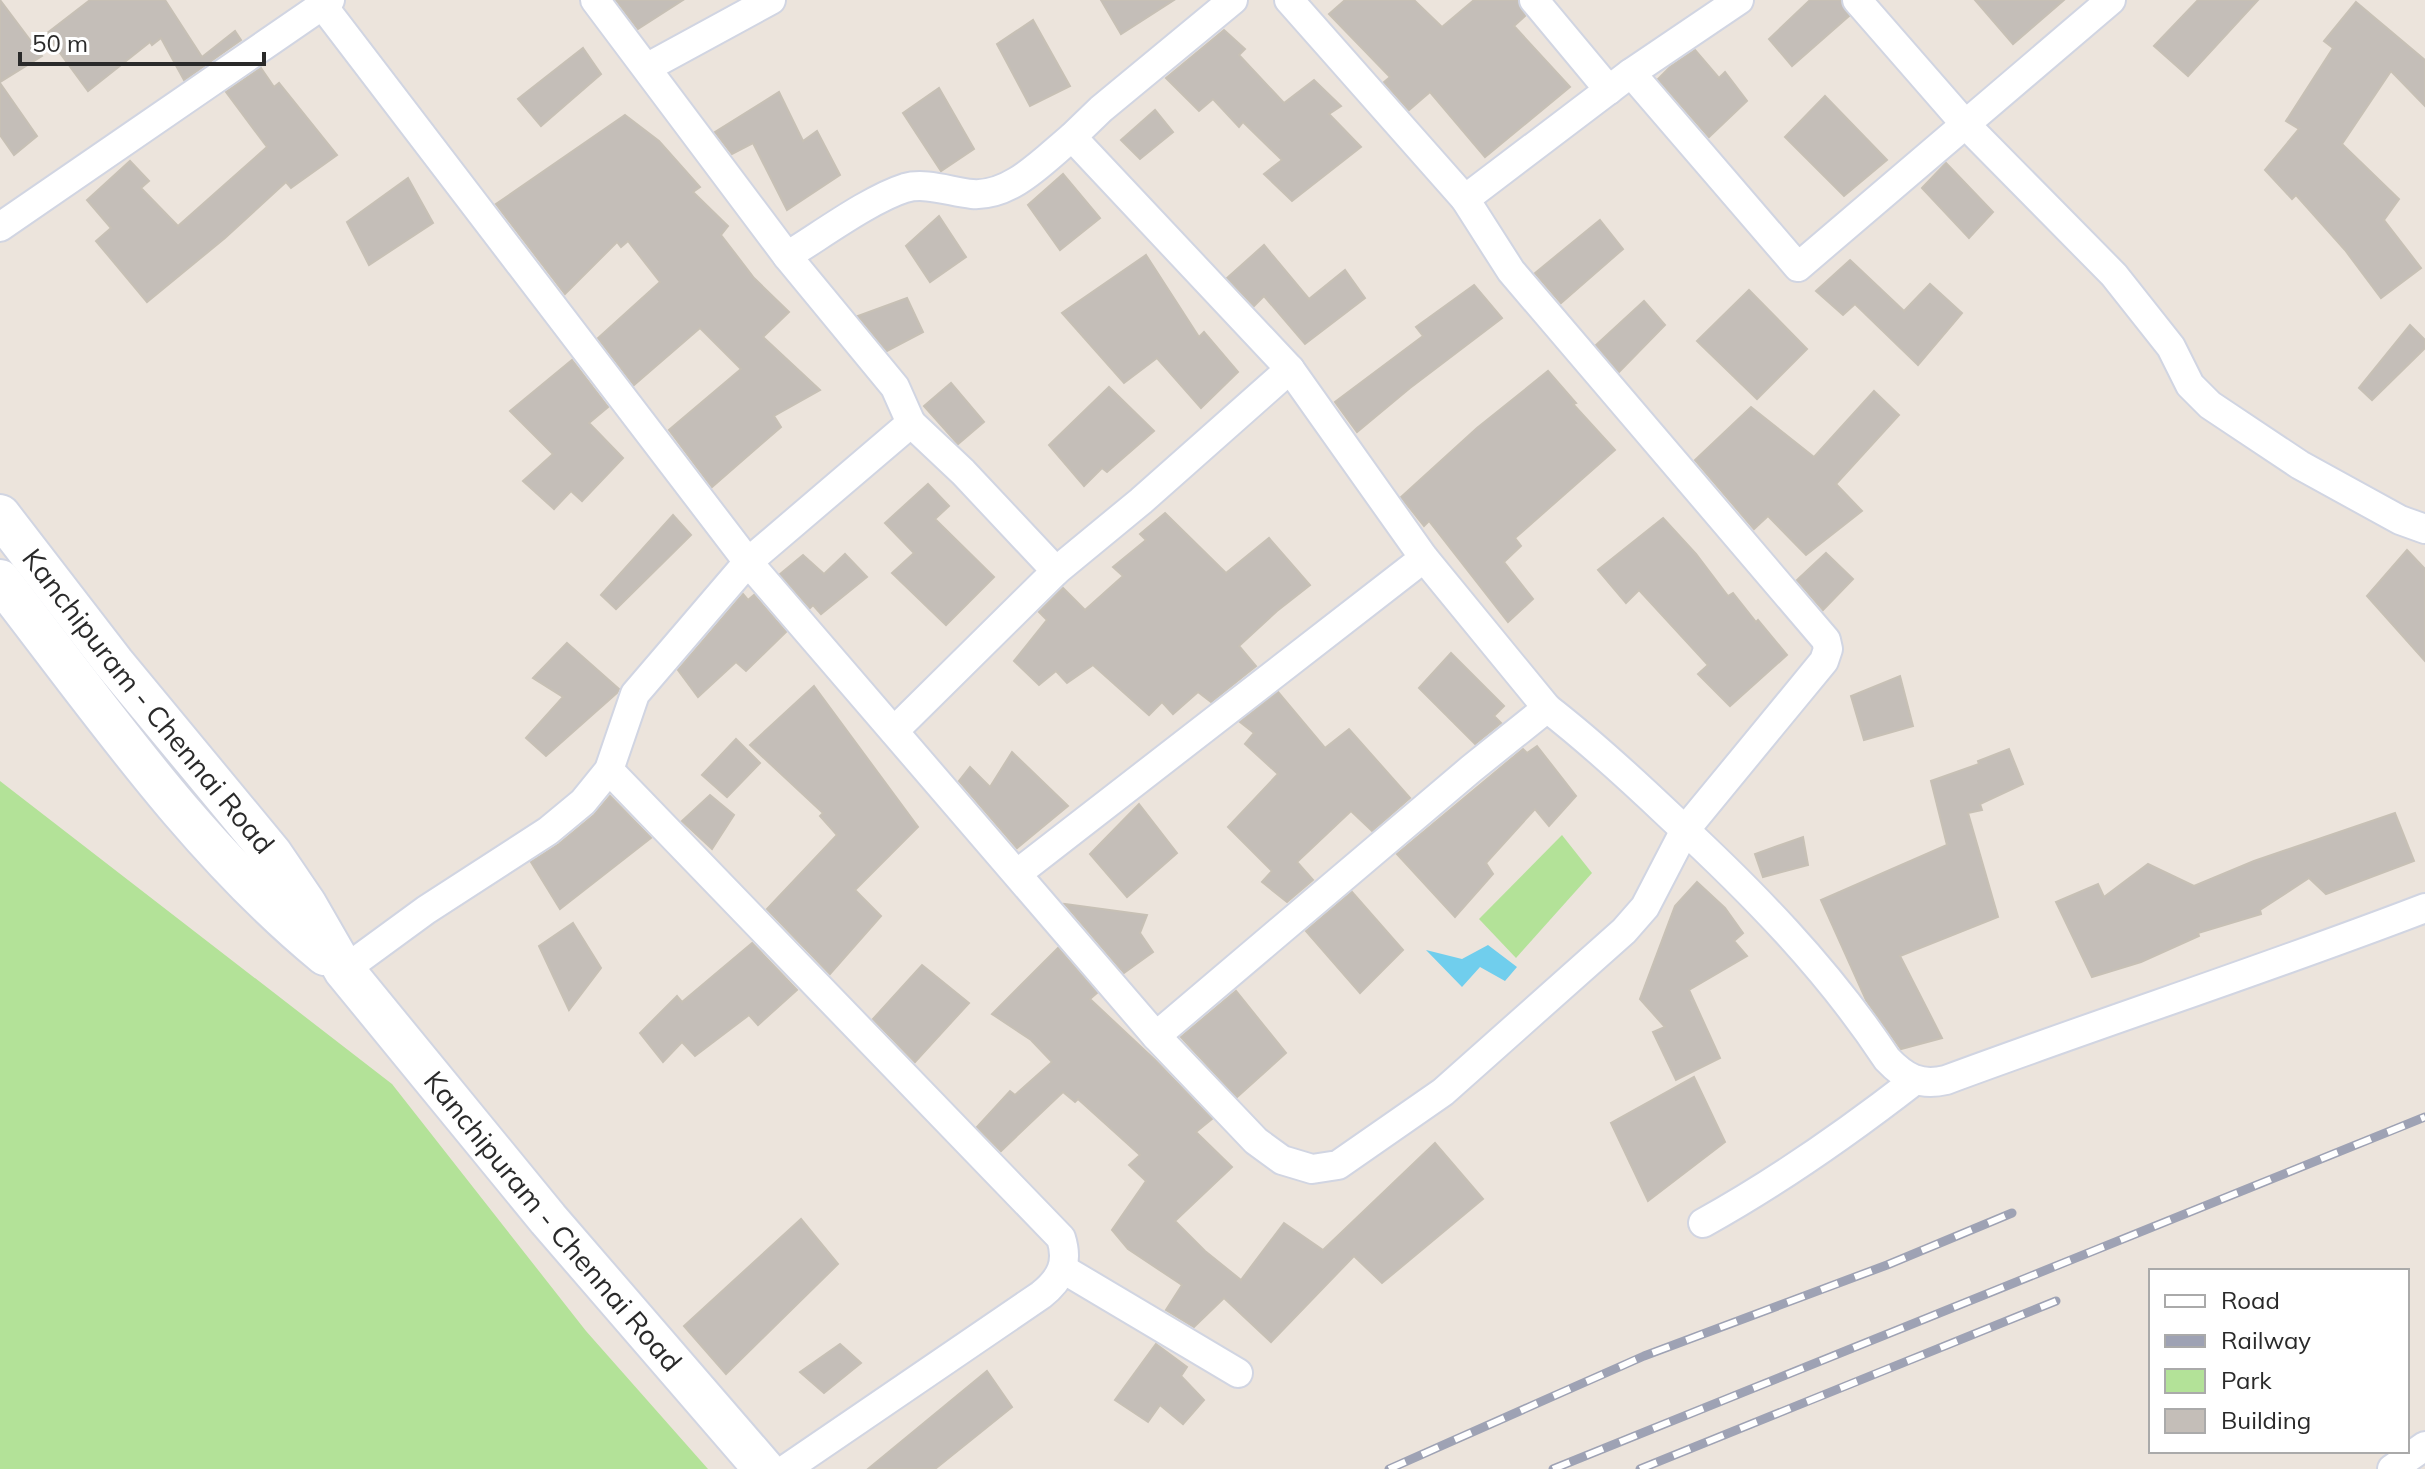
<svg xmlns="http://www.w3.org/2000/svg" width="2425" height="1469" font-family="Mulish,sans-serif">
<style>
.green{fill:#b3e298}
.water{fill:#70ceed}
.building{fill:#c4beb8;stroke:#c7c0b5;stroke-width:2}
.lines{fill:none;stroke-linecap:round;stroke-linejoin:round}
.minor-casing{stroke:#d1d5e2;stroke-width:32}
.secondary-casing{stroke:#d1d5e2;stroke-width:44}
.minor{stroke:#fff;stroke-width:28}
.secondary{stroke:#fff;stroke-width:40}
.rail-casing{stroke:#9ea2b4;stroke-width:9}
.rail{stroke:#fff;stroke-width:6;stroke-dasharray:18;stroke-linecap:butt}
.labels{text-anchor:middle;stroke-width:8;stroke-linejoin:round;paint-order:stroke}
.street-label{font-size:28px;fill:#2a2a2a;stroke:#fff}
</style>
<rect width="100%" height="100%" fill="#ece4dc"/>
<!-- green -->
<g class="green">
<path d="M 0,781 L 392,1084 L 586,1331 L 708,1469 L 0,1469 Z"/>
<path d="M 1562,835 L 1592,873 L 1516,958 L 1479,919 Z"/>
</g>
<!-- water -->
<path class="water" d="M 1488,945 L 1517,967 L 1505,981 L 1480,967 L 1462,987 L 1426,950 L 1462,959 Z"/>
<!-- building -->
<g class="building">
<path d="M 0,0 L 42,56 L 0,82 Z"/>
<path d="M 90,0 L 165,0 L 202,57 L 235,31 L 241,40 L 184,80 L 161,38 L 152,45 L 150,42 L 88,91 L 46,34 Z"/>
<path d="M 616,0 L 683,0 L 638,29 Z"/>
<path d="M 1101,0 L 1174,0 L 1121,34 Z"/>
<path d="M 1345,0 L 1414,0 L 1442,27 L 1474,0 L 1517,0 L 1525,16 L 1514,26 L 1570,87 L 1485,157 L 1430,92 L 1409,110 L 1384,82 L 1390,77 L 1329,14 Z"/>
<path d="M 1810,0 L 1840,0 L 1849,16 L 1792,66 L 1769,39 Z"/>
<path d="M 1975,0 L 2064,0 L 2013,44 Z"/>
<path d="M 2198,0 L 2258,0 L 2188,76 L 2154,46 Z"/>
<path d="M 2356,2 L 2425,60 L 2425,106 L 2391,71 L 2342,144 L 2399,199 L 2384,220 L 2421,268 L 2381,298 L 2345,250 L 2296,195 L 2292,199 L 2265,170 L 2299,129 L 2286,121 L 2333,48 L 2324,41 Z"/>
<path d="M 1033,20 L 1070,86 L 1030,106 L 997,44 Z"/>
<path d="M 1224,30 L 1245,49 L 1239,55 L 1284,103 L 1314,80 L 1341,106 L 1329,114 L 1361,147 L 1292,201 L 1264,174 L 1282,160 L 1243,122 L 1239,127 L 1213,99 L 1199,111 L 1166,78 Z"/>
<path d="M 583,48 L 601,74 L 541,126 L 518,99 Z"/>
<path d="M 1695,50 L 1719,78 L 1725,72 L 1747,101 L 1709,137 L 1658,79 L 1670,67 Z"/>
<path d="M 261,68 L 274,87 L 279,83 L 337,155 L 291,188 L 286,182 L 225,238 L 147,302 L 96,241 L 111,228 L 87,200 L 130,161 L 149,181 L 141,188 L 178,226 L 267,147 L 226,92 Z"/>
<path d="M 0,83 L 37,136 L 14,155 L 0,135 Z"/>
<path d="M 939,88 L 974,149 L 941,171 L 903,113 Z"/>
<path d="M 779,92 L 803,141 L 817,131 L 840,175 L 787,210 L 753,143 L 732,154 L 715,132 Z"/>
<path d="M 1825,96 L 1887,160 L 1844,196 L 1785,137 Z"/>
<path d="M 1155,110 L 1173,132 L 1140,159 L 1121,140 Z"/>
<path d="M 625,115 L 659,141 L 700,187 L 693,192 L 728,226 L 721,235 L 754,278 L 789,312 L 763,337 L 820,390 L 774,416 L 781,427 L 712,487 L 669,430 L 741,369 L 700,328 L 634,385 L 598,338 L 660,282 L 628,241 L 621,247 L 617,242 L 565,294 L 496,204 Z"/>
<path d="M 1946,163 L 1993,212 L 1969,238 L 1922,188 Z"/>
<path d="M 1063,174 L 1100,218 L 1060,250 L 1028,205 Z"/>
<path d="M 408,178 L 433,223 L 369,265 L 347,222 Z"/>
<path d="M 939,216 L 966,257 L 930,282 L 906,246 Z"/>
<path d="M 1600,220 L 1623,249 L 1561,303 L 1535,273 Z"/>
<path d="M 1264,245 L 1309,299 L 1345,270 L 1365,298 L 1305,344 L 1264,296 L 1254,306 L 1227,278 Z"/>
<path d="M 1146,255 L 1199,337 L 1204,332 L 1238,372 L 1201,408 L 1157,358 L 1124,383 L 1062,313 Z"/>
<path d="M 1850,260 L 1904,311 L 1930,284 L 1962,313 L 1918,365 L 1855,304 L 1843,315 L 1816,291 Z"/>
<path d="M 1474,285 L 1502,318 L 1410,388 L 1357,432 L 1335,402 L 1423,336 L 1416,327 Z"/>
<path d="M 1749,290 L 1807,349 L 1757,399 L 1697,341 Z"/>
<path d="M 907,298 L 923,332 L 887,351 L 858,316 Z"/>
<path d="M 1644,301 L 1665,325 L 1619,372 L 1596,345 Z"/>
<path d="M 2410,325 L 2425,340 L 2425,348 L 2372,400 L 2359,388 Z"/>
<path d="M 572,360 L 608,407 L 589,423 L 623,458 L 582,501 L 571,491 L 554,509 L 523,481 L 553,454 L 510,411 Z"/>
<path d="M 1548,371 L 1576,403 L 1573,404 L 1615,450 L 1515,538 L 1521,546 L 1504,562 L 1533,599 L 1508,622 L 1429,521 L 1424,526 L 1401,497 L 1477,428 Z"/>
<path d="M 951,383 L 984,422 L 958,444 L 924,406 Z"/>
<path d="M 1109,387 L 1154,431 L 1107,472 L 1102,468 L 1084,486 L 1049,445 Z"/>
<path d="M 1874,391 L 1899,415 L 1836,484 L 1862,511 L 1806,555 L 1768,516 L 1754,529 L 1695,460 L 1751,407 L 1814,457 Z"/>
<path d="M 928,484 L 949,506 L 935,519 L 994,577 L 946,625 L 892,573 L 914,553 L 885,523 Z"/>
<path d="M 1165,513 L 1226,573 L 1269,538 L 1310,585 L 1277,611 L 1239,646 L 1256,666 L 1211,702 L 1198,692 L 1173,714 L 1162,702 L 1149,715 L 1093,665 L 1067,683 L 1056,671 L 1039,685 L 1014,661 L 1047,620 L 1039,612 L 1063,588 L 1085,610 L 1123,576 L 1113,567 L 1146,540 L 1140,534 Z"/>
<path d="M 673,515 L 691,535 L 616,609 L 601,595 Z"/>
<path d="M 1663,518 L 1696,554 L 1728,596 L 1733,593 L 1756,622 L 1758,620 L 1787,655 L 1730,706 L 1698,674 L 1708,665 L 1639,590 L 1626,603 L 1598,570 Z"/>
<path d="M 2407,550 L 2425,569 L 2425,661 L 2367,596 Z"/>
<path d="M 1826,553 L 1853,579 L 1823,610 L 1797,580 Z"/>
<path d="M 845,554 L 867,577 L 821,614 L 813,605 L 810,608 L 780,574 L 803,555 L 824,574 Z"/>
<path d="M 743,594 L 748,600 L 754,595 L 786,632 L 746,671 L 736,662 L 698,697 L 678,670 Z"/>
<path d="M 567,643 L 619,689 L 617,693 L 546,756 L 526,738 L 563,697 L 533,678 Z"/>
<path d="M 1451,653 L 1504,706 L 1494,716 L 1501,723 L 1475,744 L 1419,688 Z"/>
<path d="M 1900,676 L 1913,726 L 1864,740 L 1851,696 Z"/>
<path d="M 814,686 L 918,827 L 855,890 L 881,916 L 830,974 L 767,909 L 837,835 L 820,816 L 823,813 L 750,745 Z"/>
<path d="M 1278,692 L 1325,748 L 1349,729 L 1410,798 L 1372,831 L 1351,811 L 1297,862 L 1313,880 L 1287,902 L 1262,882 L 1272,871 L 1228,827 L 1278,774 L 1245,744 L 1254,733 L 1240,722 Z"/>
<path d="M 736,739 L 760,763 L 727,797 L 702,775 Z"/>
<path d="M 1537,746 L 1576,796 L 1549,826 L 1535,809 L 1486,863 L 1493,874 L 1455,917 L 1397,854 L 1523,749 L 1527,753 Z"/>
<path d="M 2009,749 L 2023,784 L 1980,804 L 1982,810 L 1968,813 L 1998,917 L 1900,956 L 1942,1038 L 1901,1049 L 1866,1000 L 1821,900 L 1947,845 L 1931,781 L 1979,764 L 1978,761 Z"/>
<path d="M 1012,752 L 1068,806 L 1017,848 L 959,781 L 970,767 L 990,787 Z"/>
<path d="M 710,795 L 734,815 L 712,849 L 682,821 Z"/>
<path d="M 610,796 L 651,838 L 560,909 L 531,862 L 559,844 L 594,815 Z"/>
<path d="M 1139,804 L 1177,853 L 1127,897 L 1090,854 Z"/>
<path d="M 2395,813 L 2414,861 L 2326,894 L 2309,878 L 2260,910 L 2261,914 L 2198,933 L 2199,936 L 2141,962 L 2092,977 L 2056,902 L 2098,884 L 2104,897 L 2148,864 L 2194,886 L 2254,861 Z"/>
<path d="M 1803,837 L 1808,865 L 1763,877 L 1755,854 Z"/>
<path d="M 1697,882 L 1725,908 L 1743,933 L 1734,941 L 1747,956 L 1689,990 L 1720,1058 L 1676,1080 L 1653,1032 L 1665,1027 L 1640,999 L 1675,906 Z"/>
<path d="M 1352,892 L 1403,950 L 1360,993 L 1306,931 Z"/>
<path d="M 1065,904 L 1147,915 L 1140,933 L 1153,952 L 1124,973 Z"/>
<path d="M 573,923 L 601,968 L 569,1010 L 539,946 Z"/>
<path d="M 752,943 L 797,990 L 758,1025 L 749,1015 L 695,1056 L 682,1042 L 663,1062 L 640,1033 L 677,996 L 682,1002 Z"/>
<path d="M 1058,948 L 1097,993 L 1090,999 L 1155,1060 L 1212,1119 L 1196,1132 L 1232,1167 L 1175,1221 L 1205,1251 L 1241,1280 L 1284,1223 L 1323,1250 L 1435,1143 L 1483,1199 L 1382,1283 L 1354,1256 L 1271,1342 L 1224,1298 L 1194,1327 L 1166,1310 L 1182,1285 L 1128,1249 L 1112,1230 L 1146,1181 L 1129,1165 L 1140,1155 L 1078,1099 L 1075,1102 L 1063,1092 L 1001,1151 L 977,1127 L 1010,1091 L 1015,1095 L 1052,1062 L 1031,1040 L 992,1014 Z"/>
<path d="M 922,965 L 969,1003 L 915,1062 L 873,1019 Z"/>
<path d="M 1236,991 L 1286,1053 L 1237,1097 L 1181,1037 Z"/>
<path d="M 1694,1077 L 1725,1142 L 1648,1201 L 1611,1123 Z"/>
<path d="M 801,1219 L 838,1264 L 726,1374 L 684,1326 Z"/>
<path d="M 840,1344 L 861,1363 L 824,1393 L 800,1372 Z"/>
<path d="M 1156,1344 L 1187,1367 L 1181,1376 L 1204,1400 L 1183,1424 L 1160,1405 L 1148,1422 L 1115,1400 Z"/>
<path d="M 987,1371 L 1012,1407 L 935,1469 L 868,1469 Z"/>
</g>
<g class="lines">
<!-- minor casing -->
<g class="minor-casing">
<g id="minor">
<path d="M 1289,0 L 1465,199 L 1631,73 L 1798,267 L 2111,0"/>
<path d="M 1534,0 L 1609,90"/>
<path d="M 1857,0 L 1966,125 L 2114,275 L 2171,347 L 2190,385 L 2210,405 L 2300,465 L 2400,520 L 2425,529"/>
<path d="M 323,6 L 748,562 L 1156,1036 L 1471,769 L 1547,708 L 1424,558 L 1290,369 L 1072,137 L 1101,109 L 1233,0"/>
<path d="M 648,67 L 771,0"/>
<path d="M 1631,73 L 1739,0"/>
<path d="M 0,227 L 330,0"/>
<path d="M 787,256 C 820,236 870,199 905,188 C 926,182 951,192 972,194 C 1011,197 1044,160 1072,137"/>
<path d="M 911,423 L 963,472 L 1056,571"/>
<path d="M 1547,708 C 1591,742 1631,779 1671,817 C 1751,891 1827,968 1887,1059 C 1905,1078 1920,1086 1946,1080 C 2105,1021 2266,969 2425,908"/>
<path d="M 894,731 L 1056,571 L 1141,501 L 1290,369"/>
<path d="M 609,770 L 1061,1238 C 1069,1263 1061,1279 1041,1295 L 786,1469"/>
<path d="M 1018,873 L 1424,558"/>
<path d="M 344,970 L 426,910 L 548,831 L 583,802 L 609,770 L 635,694 L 748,562 L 911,423 L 895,387 L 787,256 L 595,0"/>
<path d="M 1156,1036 L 1256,1141 L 1282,1160 L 1312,1169 L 1338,1165 L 1443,1092 L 1624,931 L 1645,907 L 1685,830 L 1824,661 L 1828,649 L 1826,640 L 1511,271 L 1465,199"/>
<path d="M 1703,1223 C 1777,1182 1847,1133 1914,1081"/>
<path d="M 1063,1269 L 1238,1373"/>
<path d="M 2392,1469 L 2425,1446"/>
</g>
</g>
<!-- secondary casing -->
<g class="secondary-casing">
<g id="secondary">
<path id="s1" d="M 0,515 L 114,663 L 272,854 L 306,904 L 344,970 L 548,1219 L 764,1469"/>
<path d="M 0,580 C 101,710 197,850 325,955"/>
</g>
</g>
<!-- minor -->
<use href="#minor" class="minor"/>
<!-- secondary -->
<use href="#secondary" class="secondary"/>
<!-- rail casing -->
<g class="rail-casing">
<g id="rail">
<path d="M 1389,1469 L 1644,1356 L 1887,1265 L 2012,1213"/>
<path d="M 1553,1469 L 2425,1117"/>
<path d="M 1640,1469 L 2056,1301"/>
</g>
</g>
<!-- rail -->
<use href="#rail" class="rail"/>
</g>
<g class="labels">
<!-- street labels -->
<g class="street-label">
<text dy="10" stroke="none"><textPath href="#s1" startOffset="238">Kanchipuram - Chennai Road</textPath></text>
<text dy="10" stroke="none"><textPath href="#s1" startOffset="898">Kanchipuram - Chennai Road</textPath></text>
</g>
</g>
<!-- legend -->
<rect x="2149" y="1269" width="260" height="184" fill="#ffffff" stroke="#aaaaaa" stroke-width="2"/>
<rect x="2165" y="1295" width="40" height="12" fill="#ffffff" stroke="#aaaaaa" stroke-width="2"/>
<text x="2221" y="1309" font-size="24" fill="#2a2a2a">Road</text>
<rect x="2165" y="1335" width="40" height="12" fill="#9ea2b4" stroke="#aaaaaa" stroke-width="2"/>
<text x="2221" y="1349" font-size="24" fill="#2a2a2a">Railway</text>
<rect x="2165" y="1369" width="40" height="24" fill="#b3e298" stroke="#aaaaaa" stroke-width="2"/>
<text x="2221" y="1389" font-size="24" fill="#2a2a2a">Park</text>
<rect x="2165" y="1409" width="40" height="24" fill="#c4beb8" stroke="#aaaaaa" stroke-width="2"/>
<text x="2221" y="1429" font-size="24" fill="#2a2a2a">Building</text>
<!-- scale -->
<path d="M20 52v12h244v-12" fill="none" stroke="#2a2a2a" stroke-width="4"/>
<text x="32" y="52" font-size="24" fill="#2a2a2a" stroke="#ffffff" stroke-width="6" paint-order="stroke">50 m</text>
</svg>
